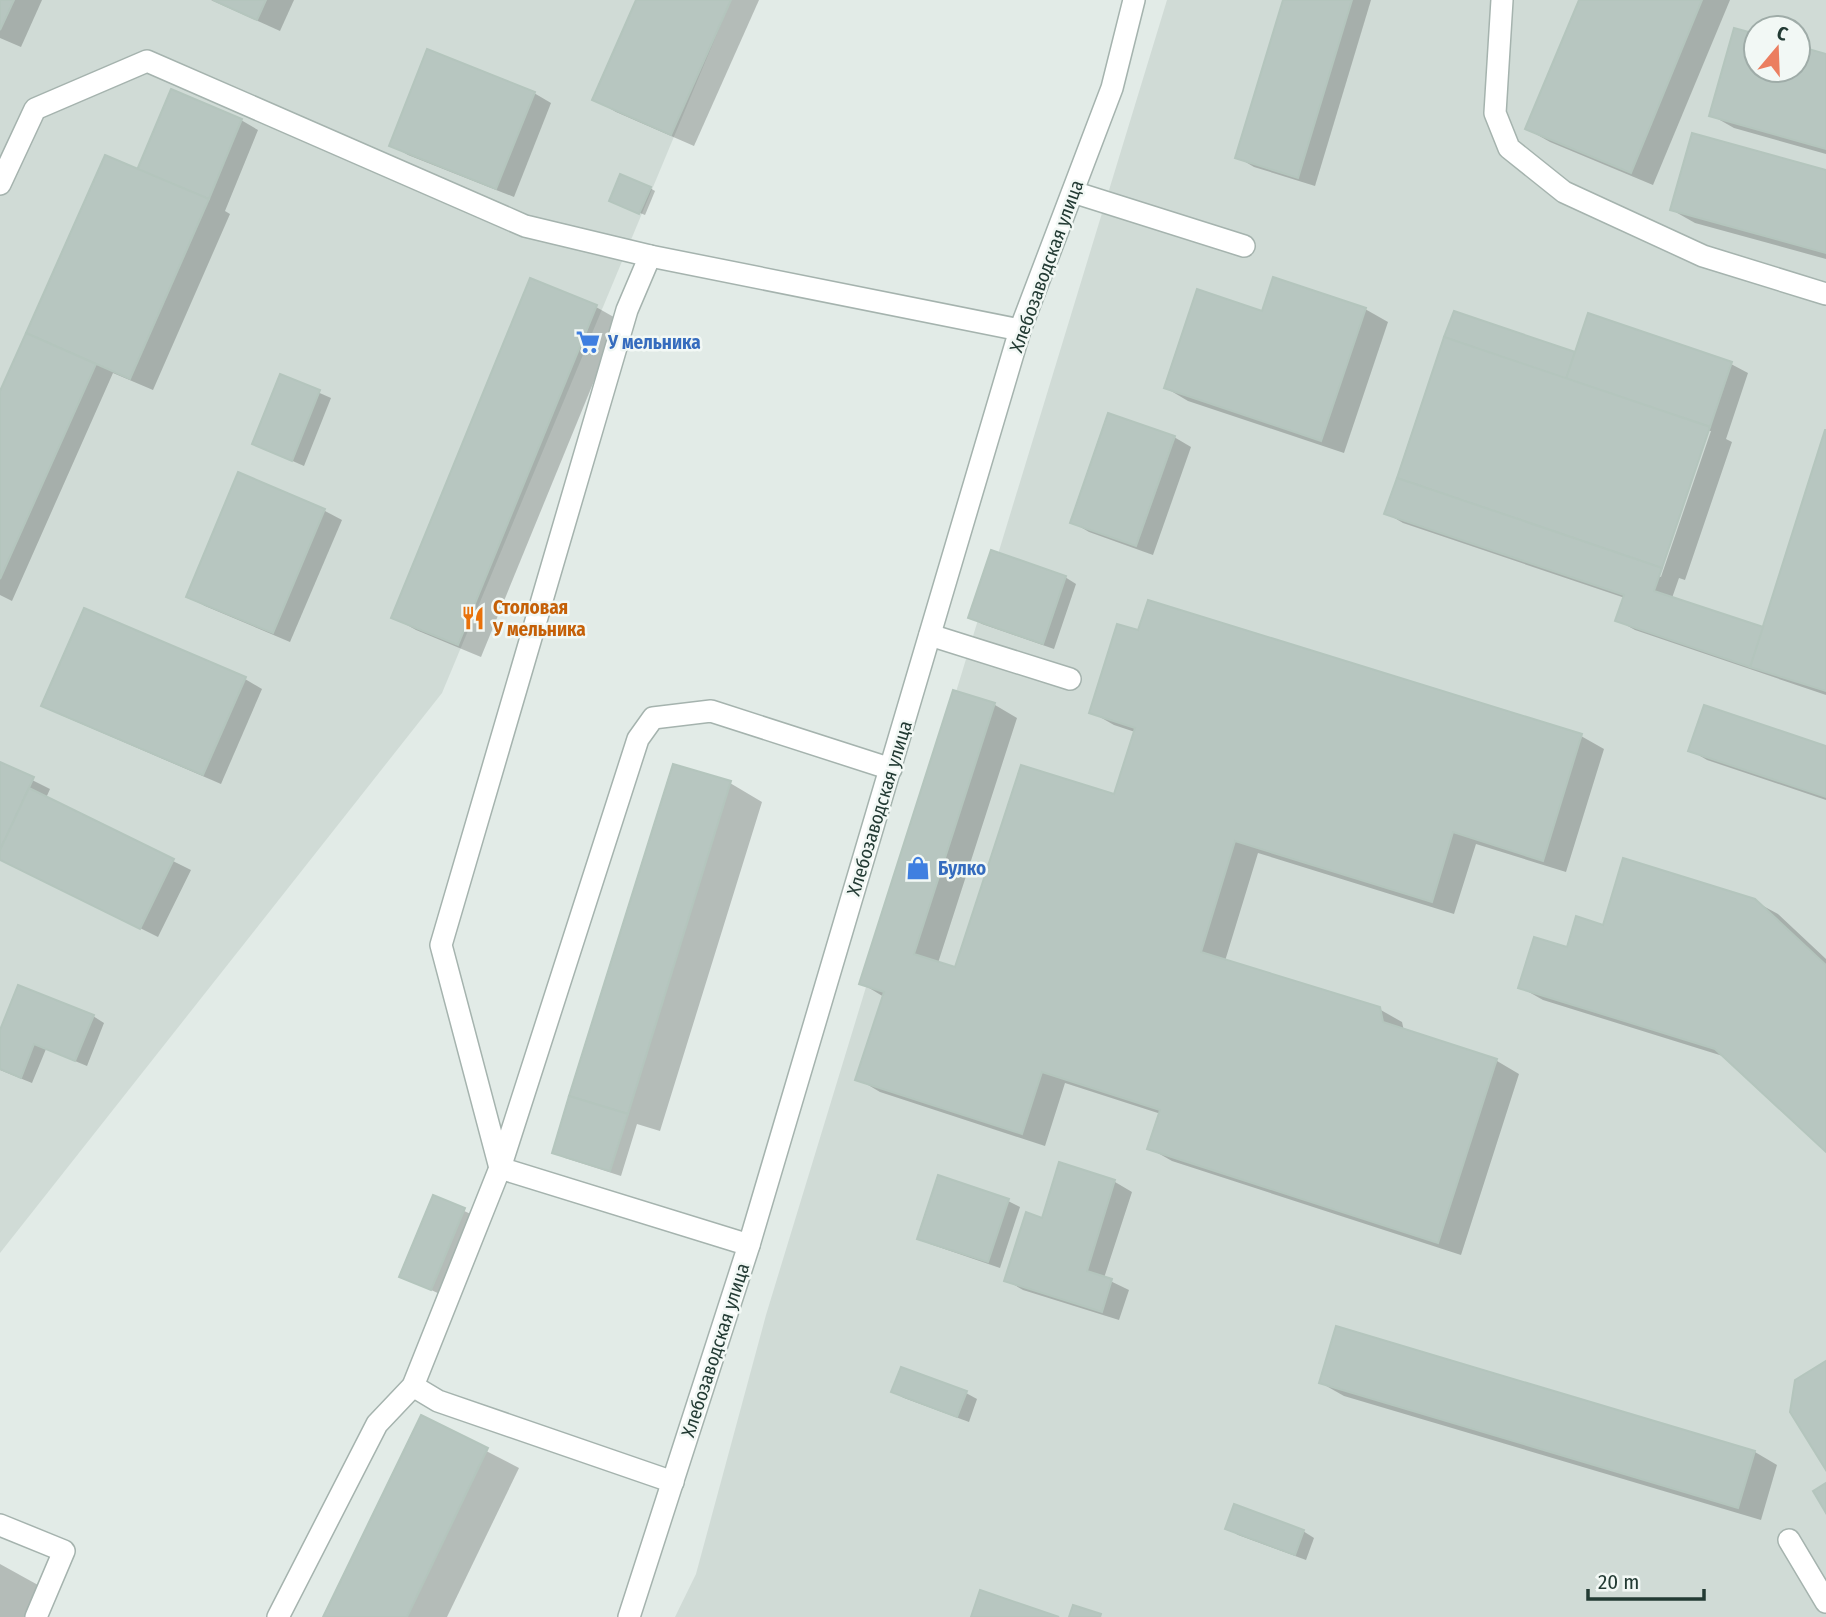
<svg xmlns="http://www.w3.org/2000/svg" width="1826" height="1617" font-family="'Fira Sans Condensed',sans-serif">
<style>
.built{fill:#d0dbd6;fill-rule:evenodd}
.shadow{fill:#0003;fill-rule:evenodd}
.building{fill:#b7c6c0;stroke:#b4c5bd;stroke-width:2}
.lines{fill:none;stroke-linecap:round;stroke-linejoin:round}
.lane-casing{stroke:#a5b3ae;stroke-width:24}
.street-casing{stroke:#a5b3ae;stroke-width:24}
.lane{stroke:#fff;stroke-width:21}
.street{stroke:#fff;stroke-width:21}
.labels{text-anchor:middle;stroke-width:5;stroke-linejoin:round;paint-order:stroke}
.street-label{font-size:19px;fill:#233b34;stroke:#f2f8f5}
.shop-label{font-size:19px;font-weight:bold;fill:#366cbe;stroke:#f2f8f5;text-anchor:start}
.food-label{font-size:19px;font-weight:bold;fill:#c56008;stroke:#f2f8f5;text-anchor:start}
</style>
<rect width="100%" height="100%" fill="#e2ebe7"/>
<!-- built -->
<g class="built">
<path d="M 0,0 L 731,0 L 442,693 L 0,1253 Z"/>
<path d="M 1167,0 L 1826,0 L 1826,1617 L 675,1617 L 696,1574 L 766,1315 ZM 1756,28 L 1798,28 L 1798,70 L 1756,70 Z"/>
</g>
<!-- shadow -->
<g class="shadow">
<path d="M 0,0 L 42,0 L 21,47 L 0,38 Z"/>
<path d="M 211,0 L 294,0 L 280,31 Z"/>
<path d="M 638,0 L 759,0 L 694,146 L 616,112 L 594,99 Z"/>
<path d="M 1285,0 L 1371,0 L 1315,186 L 1254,167 L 1237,157 Z"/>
<path d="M 1581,0 L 1730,0 L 1653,185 L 1550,142 L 1527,129 Z"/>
<path d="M 1798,48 L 1826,55 L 1826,154 L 1734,128 L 1711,115 L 1756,70 L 1798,70 Z"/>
<path d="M 534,93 L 551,103 L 514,197 L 408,155 L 391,145 Z"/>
<path d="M 241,120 L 258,130 L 225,211 L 230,214 L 153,390 L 113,373 L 12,601 L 0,595 L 0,396 L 106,157 L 138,171 Z"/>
<path d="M 1826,172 L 1826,259 L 1695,223 L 1672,210 Z"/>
<path d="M 650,188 L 655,191 L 645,215 L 616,203 Z"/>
<path d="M 596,307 L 619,320 L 481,657 L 416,630 L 393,617 Z"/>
<path d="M 1365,309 L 1388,322 L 1344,453 L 1188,401 L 1166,388 L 1263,313 Z"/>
<path d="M 1574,353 L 1731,364 L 1748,373 L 1726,439 L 1732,442 L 1685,580 L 1679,578 L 1672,598 L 1764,630 L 1826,434 L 1826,695 L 1635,630 L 1617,620 L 1625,598 L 1403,523 L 1386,513 ZM 1707,431 L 1711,431 L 1661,577 L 1657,576 Z"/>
<path d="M 281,376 L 331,398 L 304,466 L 254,444 Z"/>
<path d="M 1174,437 L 1191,447 L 1153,555 L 1089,532 L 1072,522 Z"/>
<path d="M 239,475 L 325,511 L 342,520 L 290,642 L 205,606 L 188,597 Z"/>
<path d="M 1065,577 L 1076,584 L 1054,649 L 982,624 L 970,617 Z"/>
<path d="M 1149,602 L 1581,736 L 1604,749 L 1566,872 L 1476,844 L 1454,914 L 1258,853 L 1225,961 L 1379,1009 L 1402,1022 L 1404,1031 L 1497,1061 L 1519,1074 L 1461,1255 L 1172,1161 L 1149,1148 L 1161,1114 L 1065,1083 L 1045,1146 L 880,1092 L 858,1079 L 884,997 L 861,983 L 955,692 L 995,705 L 1017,718 L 938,963 L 957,969 L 1115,796 L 1135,732 L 1114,725 L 1091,712 L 1139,633 Z"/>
<path d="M 245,679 L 262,689 L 221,784 L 61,715 L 44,705 Z"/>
<path d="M 1826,748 L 1826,800 L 1707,760 L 1690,750 Z"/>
<path d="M 0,764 L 50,789 L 46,798 L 191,870 L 158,937 L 0,858 Z"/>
<path d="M 730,783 L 762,802 L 660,1131 L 637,1124 L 621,1176 L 565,1158 L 554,1152 Z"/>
<path d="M 1754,901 L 1778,914 L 1826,959 L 1826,1150 L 1726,1057 L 1543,1000 L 1520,987 L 1604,927 Z"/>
<path d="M 93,1016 L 104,1023 L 87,1066 L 46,1049 L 32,1083 L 0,1070 L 0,1035 Z"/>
<path d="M 1060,1164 L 1115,1182 L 1132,1192 L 1104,1278 L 1129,1290 L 1119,1320 L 1023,1290 L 1006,1280 L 1043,1220 Z"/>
<path d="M 939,1178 L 1008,1201 L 1020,1207 L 1000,1268 L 930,1244 L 919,1238 Z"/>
<path d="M 434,1197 L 475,1216 L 442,1295 L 401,1276 Z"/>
<path d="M 902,1369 L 966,1393 L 977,1399 L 969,1422 L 904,1398 L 893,1392 Z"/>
<path d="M 1321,1383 L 1755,1452 L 1777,1465 L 1761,1520 L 1344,1396 Z"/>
<path d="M 422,1418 L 519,1468 L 447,1617 L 325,1617 Z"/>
<path d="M 1227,1528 L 1303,1531 L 1314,1538 L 1306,1560 L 1238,1535 Z"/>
<path d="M 0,1564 L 38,1585 L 26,1617 L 0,1617 Z"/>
</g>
<!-- building -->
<g class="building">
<path d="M 0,0 L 14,0 L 0,30 Z"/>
<path d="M 213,0 L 266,0 L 257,20 Z"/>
<path d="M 636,0 L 731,0 L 671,135 L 592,100 Z"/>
<path d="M 1283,0 L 1352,0 L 1298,178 L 1235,158 Z"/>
<path d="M 1579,0 L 1702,0 L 1631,173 L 1525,129 Z"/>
<path d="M 1734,28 L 1756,34 L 1756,70 L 1798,70 L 1798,46 L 1826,54 L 1826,149 L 1709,116 Z"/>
<path d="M 427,49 L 535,92 L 496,189 L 389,146 Z"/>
<path d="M 171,89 L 242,119 L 209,199 L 137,170 Z"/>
<path d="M 1692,133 L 1826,170 L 1826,253 L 1670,210 Z"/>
<path d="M 105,155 L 209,199 L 130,379 L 26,333 Z"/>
<path d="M 620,174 L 651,187 L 639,214 L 609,201 Z"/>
<path d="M 1273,277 L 1366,308 L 1321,441 L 1164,388 L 1197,289 L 1262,311 Z"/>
<path d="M 530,278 L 597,305 L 458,645 L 391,618 Z"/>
<path d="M 1454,311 L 1575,352 L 1566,379 L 1444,337 Z"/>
<path d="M 1588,313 L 1732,362 L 1710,427 L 1566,379 Z"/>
<path d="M 26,333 L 96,364 L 0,579 L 0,391 Z"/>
<path d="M 1444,337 L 1710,427 L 1662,568 L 1397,478 Z"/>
<path d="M 280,374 L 320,390 L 292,461 L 252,444 Z"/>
<path d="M 1108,413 L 1175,436 L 1136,546 L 1070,523 Z"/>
<path d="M 1825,430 L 1826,430 L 1826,691 L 1750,667 Z"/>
<path d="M 238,472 L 325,509 L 273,633 L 186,597 Z"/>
<path d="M 1397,478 L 1662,568 L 1654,591 L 1763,627 L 1750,667 L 1615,621 L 1624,595 L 1384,514 Z"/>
<path d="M 991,550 L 1066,576 L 1043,644 L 968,618 Z"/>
<path d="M 1148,600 L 1582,734 L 1543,861 L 1453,832 L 1432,902 L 1235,841 L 1201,952 L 1380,1007 L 1383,1022 L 1497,1059 L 1438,1243 L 1147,1149 L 1160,1110 L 1042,1072 L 1022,1134 L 855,1080 L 884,992 L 859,984 L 953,690 L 995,703 L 914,954 L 955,967 L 1021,765 L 1114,794 L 1135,728 L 1089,713 L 1117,624 L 1138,630 Z"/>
<path d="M 84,608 L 246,677 L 203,775 L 41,706 Z"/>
<path d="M 1704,705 L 1826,746 L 1826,797 L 1688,751 Z"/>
<path d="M 0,762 L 34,777 L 0,850 Z"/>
<path d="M 673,764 L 731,781 L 628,1114 L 569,1096 Z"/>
<path d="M 29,788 L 174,859 L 140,929 L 0,860 L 0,850 Z"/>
<path d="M 1623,858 L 1755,899 L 1826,965 L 1826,1152 L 1715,1049 L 1518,988 L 1534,937 L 1567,947 L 1576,916 L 1603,925 Z"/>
<path d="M 18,985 L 94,1015 L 75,1061 L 34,1044 L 21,1078 L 0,1069 L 0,1030 Z"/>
<path d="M 569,1096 L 628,1114 L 610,1171 L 552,1153 Z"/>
<path d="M 1059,1162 L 1115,1180 L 1087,1271 L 1112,1279 L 1102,1312 L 1004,1281 L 1026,1212 L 1042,1218 Z"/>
<path d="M 938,1175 L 1009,1199 L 988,1262 L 917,1239 Z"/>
<path d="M 433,1195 L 465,1208 L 431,1290 L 399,1277 Z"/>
<path d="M 1336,1326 L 1755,1451 L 1738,1508 L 1319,1383 Z"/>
<path d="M 1826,1361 L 1826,1470 L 1790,1412 L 1795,1380 Z"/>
<path d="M 901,1367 L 967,1391 L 957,1417 L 891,1392 Z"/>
<path d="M 421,1415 L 488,1448 L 407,1617 L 323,1617 Z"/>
<path d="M 1826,1483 L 1826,1513 L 1813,1491 Z"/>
<path d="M 1234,1504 L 1304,1530 L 1295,1555 L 1225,1529 Z"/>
<path d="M 980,1590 L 1059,1617 L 971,1617 Z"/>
<path d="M 1073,1605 L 1101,1614 L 1100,1617 L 1069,1617 Z"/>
</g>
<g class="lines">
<!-- lane casing -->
<g class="lane-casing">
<g id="lane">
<path d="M 1502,0 L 1495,113 L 1509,148 L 1564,192 L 1703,256 L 1826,294"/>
<path d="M 0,184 L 35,109 L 147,61 L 525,226 L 650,256 L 1020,330"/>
<path d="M 1073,192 L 1244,246"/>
<path d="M 650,256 L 627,310 L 441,945 L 500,1168 L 749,1245"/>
<path d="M 930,635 L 1070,679"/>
<path d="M 413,1386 L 438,1401 L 673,1482"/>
<path d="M 0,1525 L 64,1551 L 36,1617"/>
<path d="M 1789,1540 L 1826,1602"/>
<path d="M 278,1617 L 377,1424 L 413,1386 L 500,1168 L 638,739 L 653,718 L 711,711 L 891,769"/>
</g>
</g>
<!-- street casing -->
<g class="street-casing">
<path id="street" d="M 629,1617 L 749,1245 L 1020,330 L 1112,88 L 1134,0"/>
</g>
<!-- lane -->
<use href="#lane" class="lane"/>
<!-- street -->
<use href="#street" class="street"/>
</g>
<!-- icons -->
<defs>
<g id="supermarket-bare" transform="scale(1.89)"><path d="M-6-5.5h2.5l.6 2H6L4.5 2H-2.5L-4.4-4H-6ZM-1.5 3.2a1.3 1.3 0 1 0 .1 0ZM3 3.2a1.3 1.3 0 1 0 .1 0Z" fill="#3f7fe0" stroke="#f2f8f5" stroke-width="2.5" paint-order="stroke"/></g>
<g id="restaurant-bare" transform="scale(1.89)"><path d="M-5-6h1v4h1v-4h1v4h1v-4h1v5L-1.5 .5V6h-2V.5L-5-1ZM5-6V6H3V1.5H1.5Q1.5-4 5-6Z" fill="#e8710a" stroke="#f2f8f5" stroke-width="2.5" paint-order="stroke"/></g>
<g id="shop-bare" transform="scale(1.89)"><path d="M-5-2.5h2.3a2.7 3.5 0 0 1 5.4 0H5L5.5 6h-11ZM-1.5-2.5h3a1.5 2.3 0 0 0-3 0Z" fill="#3f7fe0" stroke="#f2f8f5" stroke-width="2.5" paint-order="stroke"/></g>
</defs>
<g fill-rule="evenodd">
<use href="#supermarket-bare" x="588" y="342"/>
<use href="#restaurant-bare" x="473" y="618"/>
<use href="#shop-bare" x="918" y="868"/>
</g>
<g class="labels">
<!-- street labels -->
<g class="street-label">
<text transform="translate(1046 266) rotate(-70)" y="7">Хлебозаводская улица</text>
<text transform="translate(879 808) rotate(-73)" y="7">Хлебозаводская улица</text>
<text transform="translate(715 1350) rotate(-72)" y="7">Хлебозаводская улица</text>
</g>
<!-- shop labels -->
<g class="shop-label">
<text x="608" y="349">У мельника</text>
<text x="938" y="875">Булко</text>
</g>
<!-- food labels -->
<g class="food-label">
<text x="493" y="614">Столовая<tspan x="493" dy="22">У мельника</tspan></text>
</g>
</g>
<!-- north arrow -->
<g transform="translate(1777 49) rotate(19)"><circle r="33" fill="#f2f8f5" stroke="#9faca8" stroke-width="2"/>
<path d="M0-5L12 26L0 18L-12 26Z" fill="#eb7e60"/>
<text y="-10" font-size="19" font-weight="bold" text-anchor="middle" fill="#233b34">С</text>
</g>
<!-- scale -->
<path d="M1588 1589v10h116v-10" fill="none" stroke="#233b34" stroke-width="3.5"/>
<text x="1598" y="1589" font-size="21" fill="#233b34" stroke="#f2f8f5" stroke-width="5" paint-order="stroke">20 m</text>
</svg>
